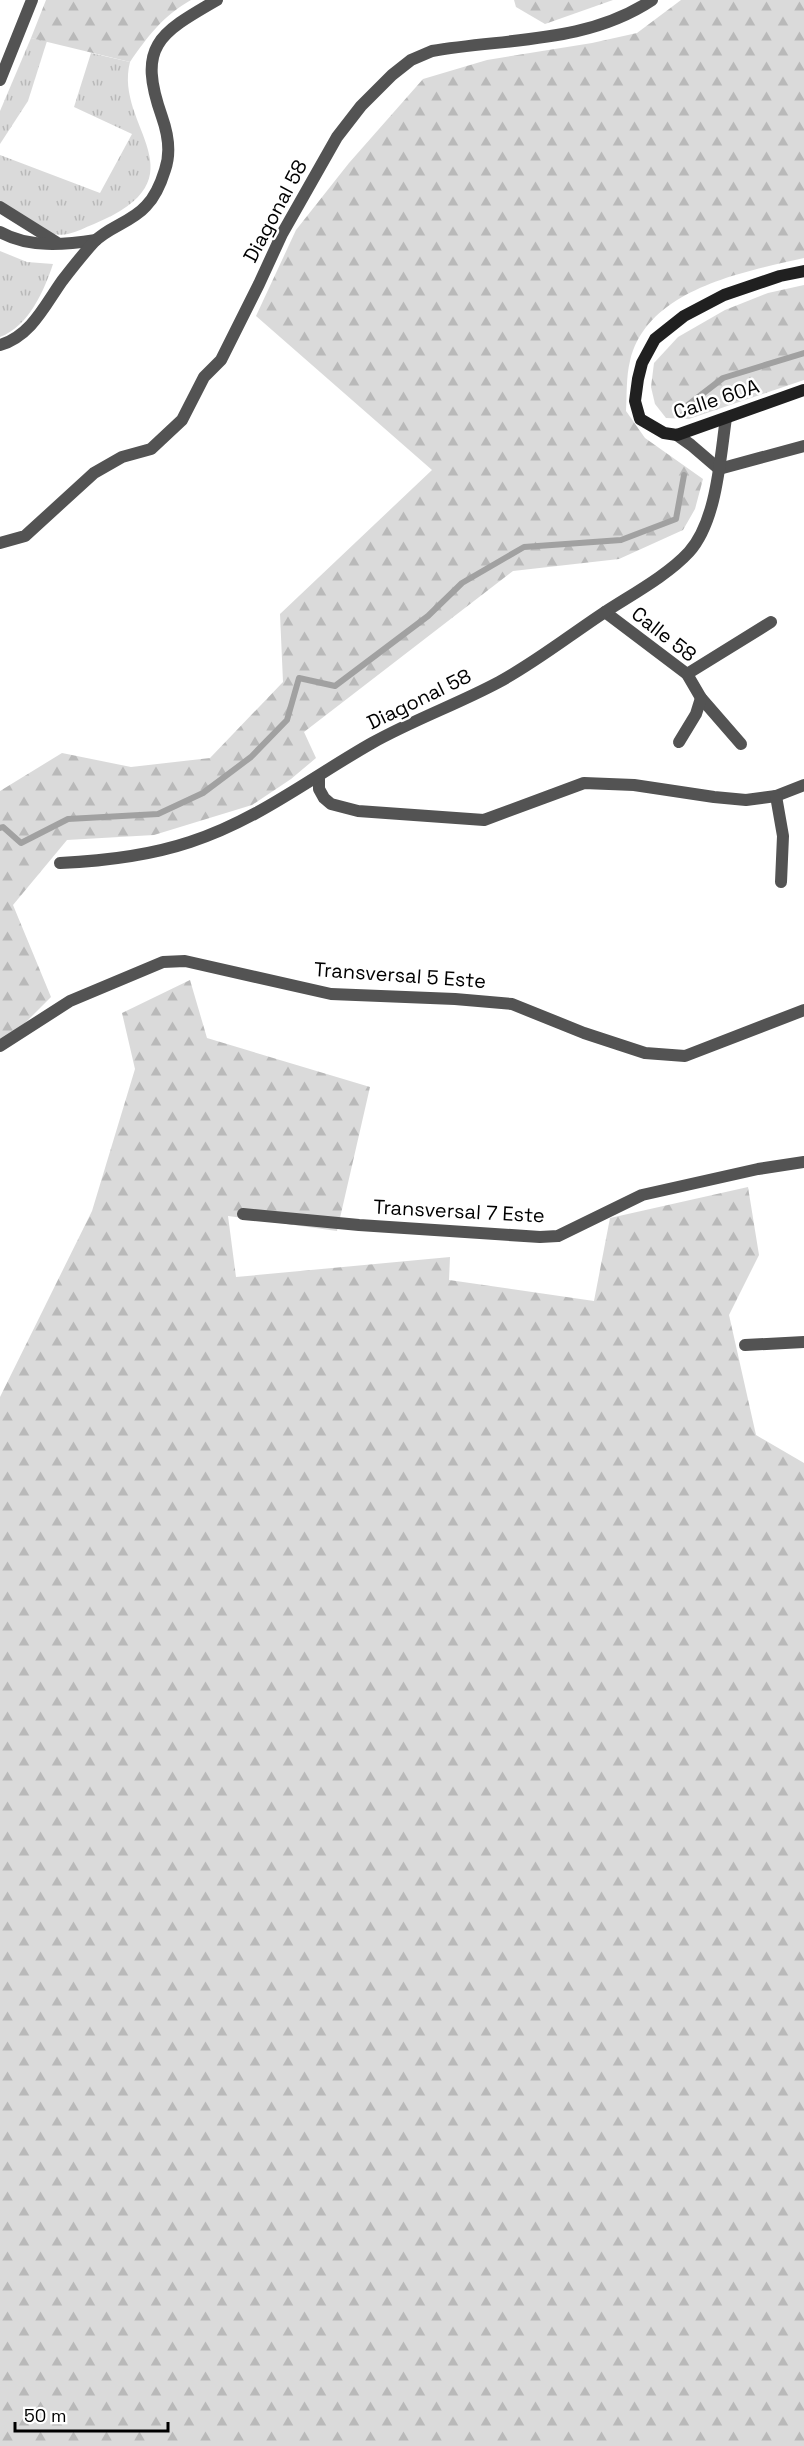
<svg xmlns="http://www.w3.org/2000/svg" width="804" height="2446" font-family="'Space Grotesk',sans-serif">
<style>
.grass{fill:url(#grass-tufts)}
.forest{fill:url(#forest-firs)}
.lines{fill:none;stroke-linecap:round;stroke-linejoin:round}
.stream{stroke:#a1a1a1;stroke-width:6}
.street{stroke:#535353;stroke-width:12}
.secondary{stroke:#202020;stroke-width:12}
.labels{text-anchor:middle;stroke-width:5;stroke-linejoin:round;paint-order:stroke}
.street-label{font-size:20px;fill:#000;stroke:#fff}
</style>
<defs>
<pattern id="grass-tufts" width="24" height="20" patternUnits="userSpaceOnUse" patternTransform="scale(1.5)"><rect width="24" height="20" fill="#dadada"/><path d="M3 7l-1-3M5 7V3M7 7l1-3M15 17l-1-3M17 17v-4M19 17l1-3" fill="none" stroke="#b9b9b9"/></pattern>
<pattern id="forest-firs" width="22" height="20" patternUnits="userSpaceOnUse" patternTransform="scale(1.5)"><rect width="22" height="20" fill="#dadada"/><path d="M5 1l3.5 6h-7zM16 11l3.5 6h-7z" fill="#b9b9b9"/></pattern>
</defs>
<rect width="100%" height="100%" fill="#fff"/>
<!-- grass -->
<g class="grass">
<path d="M 31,38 L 47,41 L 28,101 L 0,144 L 0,111 Z"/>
<path d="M 91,53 L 130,62 C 113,127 207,177 94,224 C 86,227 77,232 68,234 C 42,239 19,215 0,201 L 0,155 L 100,193 L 132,134 L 74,107 Z"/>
<path d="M 0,251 L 27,262 L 53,264 C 44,291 29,326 0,337 Z"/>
</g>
<!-- forest -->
<g class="forest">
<path d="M 46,0 L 191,0 C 164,15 147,37 130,62 L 31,38 Z"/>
<path d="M 514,0 L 613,0 L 545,24 L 516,7 Z"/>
<path d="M 681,0 L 804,0 L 804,258 C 743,272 647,289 630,361 C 626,377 627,395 626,411 L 645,438 L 703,479 L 695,509 L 683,530 L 619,559 L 513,571 L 304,732 L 316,758 L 291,779 L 252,805 L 154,835 L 67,840 L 13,905 L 51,997 L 0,1048 L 0,791 L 62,753 L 131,767 L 210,758 L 283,682 L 280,614 L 432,470 L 256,316 L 296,230 L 349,163 L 423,79 L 487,60 L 592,43 L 637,33 Z"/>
<path d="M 804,285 L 804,380 L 689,419 L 666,418 L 655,404 L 651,387 L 654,363 L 678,337 L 725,310 L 768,293 Z"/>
<path d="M 190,980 L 207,1038 L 370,1087 L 337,1231 L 228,1216 L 236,1277 L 450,1257 L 449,1280 L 594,1301 L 610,1218 L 748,1187 L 759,1255 L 729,1315 L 756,1435 L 804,1463 L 804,2446 L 0,2446 L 0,1397 L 92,1211 L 135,1069 L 122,1013 Z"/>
</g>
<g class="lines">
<!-- stream -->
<g class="stream">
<path d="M 688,405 L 723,378 L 804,353"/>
<path d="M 0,828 L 3,827 L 21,843 L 68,819 L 158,814 L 203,793 L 251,757 L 287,720 L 299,678 L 335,686 L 428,616 L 462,583 L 524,547 L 621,540 L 676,519 L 684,475"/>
</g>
<!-- street -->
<g class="street">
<path d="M 0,80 L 32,0"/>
<path d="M 0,207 L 56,242"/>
<path d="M 0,232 C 28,248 64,245 96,240"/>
<path d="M 0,345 C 31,336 45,305 62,281 C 72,268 83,254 94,242 C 108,227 132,222 146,206 C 155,197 161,183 165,170 C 171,153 168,134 162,117 C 137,46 158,34 217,0"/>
<path d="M 677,435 L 691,445 L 719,469"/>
<path d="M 719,469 L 804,446"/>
<path d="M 0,543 L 25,536 L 94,473 L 122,457 L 151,449 L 182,420 L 204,377 L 221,360 L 259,284 L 282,234 L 337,137 L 361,106 L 392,75 L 411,60 L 432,51 C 506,38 586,44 652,0"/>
<path d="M 605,612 L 687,674 L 701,698 L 741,744"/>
<path d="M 687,674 L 771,622"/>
<path d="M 679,742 L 696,714 L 701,698"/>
<path d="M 319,777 L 319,789 L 324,798 L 331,804 L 358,811 L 484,820 L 584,783 L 634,785 L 714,797 L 746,800 L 776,796 L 804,785"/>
<path d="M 776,796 L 783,836 L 781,882"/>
<path d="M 60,863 C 104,861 148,856 190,842 C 256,821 312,777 372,743 C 413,720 458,704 499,682 C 536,662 570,635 605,612 C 631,595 668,575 689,552 C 717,521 720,458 726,418"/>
<path d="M 0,1046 L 70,1001 L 163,962 L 185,961 L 331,994 L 455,999 L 512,1004 L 584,1033 L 645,1053 L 685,1056 L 804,1010"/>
<path d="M 243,1214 L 359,1225 L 540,1237 L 558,1236 L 642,1195 L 758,1169 L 804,1162"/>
<path d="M 745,1345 L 804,1342"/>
</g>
<!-- secondary -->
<path class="secondary" d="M 804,271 L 780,276 L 724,295 L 684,316 L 655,339 L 642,363 L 638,379 L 635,401 L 640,419 L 664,433 L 677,435 L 804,390"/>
</g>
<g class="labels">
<!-- street labels -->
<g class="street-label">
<text transform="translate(275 211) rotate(-62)" y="7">Diagonal 58</text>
<text transform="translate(716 399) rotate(-18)" y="7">Calle 60A</text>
<text transform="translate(664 634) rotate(38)" y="7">Calle 58</text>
<text transform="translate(419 699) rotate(-26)" y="7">Diagonal 58</text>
<text transform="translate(400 975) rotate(4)" y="7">Transversal 5 Este</text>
<text transform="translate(459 1211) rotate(3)" y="7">Transversal 7 Este</text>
</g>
</g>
<!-- scale -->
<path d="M15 2422v9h153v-9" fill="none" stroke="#000000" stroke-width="3"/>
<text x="24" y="2422" font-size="18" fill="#000000" stroke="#ffffff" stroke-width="4.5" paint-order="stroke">50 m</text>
</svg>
